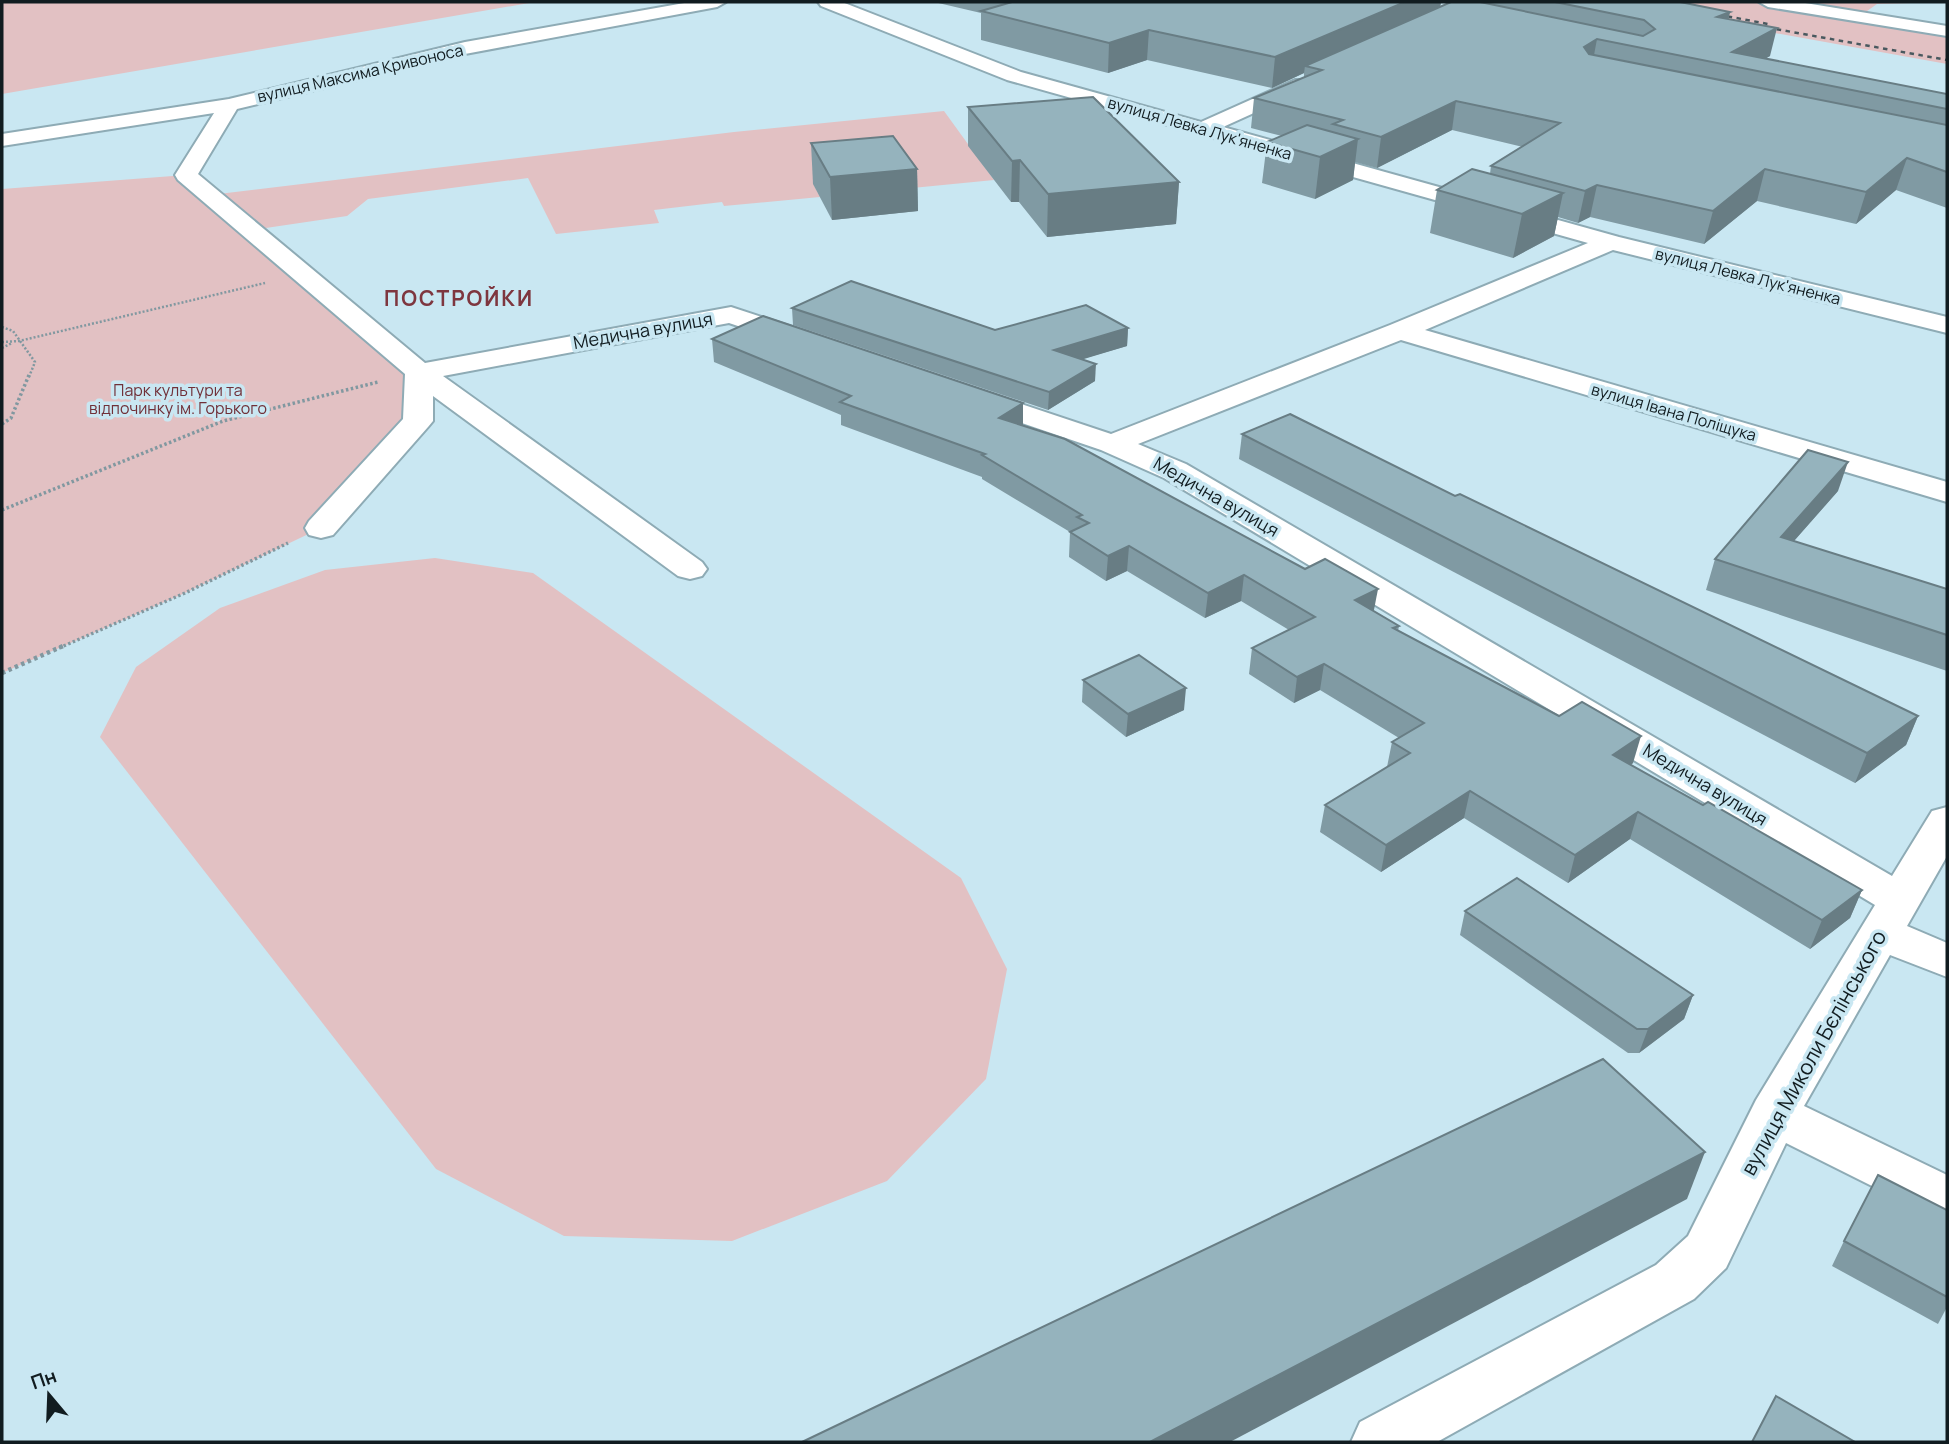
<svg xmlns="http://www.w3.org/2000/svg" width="1949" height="1444" font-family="Manrope,sans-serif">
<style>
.green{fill:#e2c1c3}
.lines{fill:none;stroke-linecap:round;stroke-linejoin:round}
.street-casing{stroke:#8eabb5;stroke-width:4}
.secondary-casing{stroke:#8eabb5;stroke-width:4}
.path-far2{stroke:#8198a0;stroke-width:2.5;stroke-dasharray:2 2;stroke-linecap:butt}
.path-far1{stroke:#8198a0;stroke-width:3.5;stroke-dasharray:2.5 2.5;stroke-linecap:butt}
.path{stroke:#8198a0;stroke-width:4.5;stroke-dasharray:3.5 3.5;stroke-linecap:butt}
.street{fill:#fff;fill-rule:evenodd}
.secondary{fill:#fff;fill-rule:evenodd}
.rail{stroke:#49595f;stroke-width:2.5;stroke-dasharray:4.5 4.5;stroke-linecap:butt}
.wall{fill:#809aa3}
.shaded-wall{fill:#687d84}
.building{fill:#95b3bd;stroke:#687d84;stroke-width:2}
.labels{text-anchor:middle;stroke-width:7;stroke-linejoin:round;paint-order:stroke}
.far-street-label{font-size:16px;fill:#111c20;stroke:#c9e7f2}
.far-park-label{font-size:16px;fill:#703038;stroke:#c9e7f2}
.street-label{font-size:18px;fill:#111c20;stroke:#c9e7f2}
.far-district-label{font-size:21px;font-weight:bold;letter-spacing:2px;fill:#7e363f;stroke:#c9e7f2}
.near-street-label{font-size:21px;fill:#111c20;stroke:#c9e7f2}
</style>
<rect width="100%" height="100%" fill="#c9e7f2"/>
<!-- green -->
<g class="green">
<path d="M 2,2 L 535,2 L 2,94 Z"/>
<path d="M 1603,2 L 1947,2 L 1877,4 L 1860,16 L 1947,31 L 1947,64 Z"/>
<path d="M 944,111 L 994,180 L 902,189 L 814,185 L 820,197 L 724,206 L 722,202 L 654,210 L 659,223 L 556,234 L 528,178 L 368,199 L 347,216 L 252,230 L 419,372 L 418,421 L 321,528 L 185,593 L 2,673 L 2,189 L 186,175 L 210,195 L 734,132 Z"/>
<path d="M 435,558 L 533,573 L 961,878 L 1007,969 L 986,1079 L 887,1181 L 732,1241 L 564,1236 L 436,1169 L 100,737 L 136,667 L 220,608 L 325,570 Z"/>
</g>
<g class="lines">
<!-- street casing -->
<g class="street-casing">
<g id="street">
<path d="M 690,2 L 726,2 L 717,7 L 465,54 L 237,109 L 198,174 L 425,363 L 731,307 L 810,333 L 814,339 L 810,345 L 800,347 L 729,323 L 443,376 L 702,562 L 707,569 L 702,576 L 690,579 L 678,576 L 433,396 L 433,421 L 428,427 L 333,535 L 321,538 L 309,535 L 305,528 L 309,521 L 403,419 L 405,374 L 178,180 L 175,175 L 214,113 L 2,146 L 2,134 L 229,99 L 465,42 Z"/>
<path d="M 818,2 L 842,2 L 1021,72 L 1201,122 L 1295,80 L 1309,80 L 1312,84 L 1309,88 L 1223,127 L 1619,237 L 1947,317 L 1947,333 L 1613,250 L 1425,330 L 1947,482 L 1947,502 L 1401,340 L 1138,444 L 1186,464 L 1892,876 L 1932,811 L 1947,807 L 1947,856 L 1907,926 L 1947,943 L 1947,977 L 1890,955 L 1804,1106 L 1947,1175 L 1947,1221 L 1928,1214 L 1786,1143 L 1726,1268 L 1694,1299 L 1437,1442 L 1351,1442 L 1360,1422 L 1656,1265 L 1688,1236 L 1756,1100 L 1875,905 L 1164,478 L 1101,450 L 963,403 L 959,397 L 963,391 L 973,388 L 1111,434 L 1390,325 L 1588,243 L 1007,80 L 821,6 Z"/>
</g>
</g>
<!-- secondary casing -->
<g class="secondary-casing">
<path id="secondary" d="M 1759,2 L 1799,2 L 1947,26 L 1947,36 L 1768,7 Z"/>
</g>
<!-- path-far2 -->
<g class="path-far2">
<path d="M 2,327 L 13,331 L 35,362 L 29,377"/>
<path d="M 2,342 L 19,341 L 265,283"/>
<path d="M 2,348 L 12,343"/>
</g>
<!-- path-far1 -->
<g class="path-far1">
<path d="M 2,424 L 11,418 L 29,375"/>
<path d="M 2,510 L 223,421 L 378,382"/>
<path d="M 59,648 L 185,593 L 288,543"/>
</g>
<!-- path -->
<path class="path" d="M 2,673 L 63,646"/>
<!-- street -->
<use href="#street" class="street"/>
<!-- secondary -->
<use href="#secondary" class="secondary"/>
<!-- rail -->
<g class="rail">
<path d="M 1710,13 L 1768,24"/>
<path d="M 1759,26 L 1947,60"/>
</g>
</g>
<!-- wall -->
<g class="wall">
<path d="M 934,2 L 1441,2 L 1440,7 L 1451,2 L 1680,2 L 1730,12 L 1728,19 L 1770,56 L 1764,59 L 1947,94 L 1947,208 L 1896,190 L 1856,224 L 1757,201 L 1704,244 L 1590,217 L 1578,223 L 1558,217 L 1554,236 L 1513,258 L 1430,233 L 1437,190 L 1490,174 L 1491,166 L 1523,147 L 1452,130 L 1377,168 L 1355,162 L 1353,180 L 1315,199 L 1262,183 L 1267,142 L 1282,136 L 1251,128 L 1254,98 L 1304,78 L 1304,73 L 1272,88 L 1147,60 L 1108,73 L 981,40 L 981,13 Z"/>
<path d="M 968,107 L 1179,182 L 1176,224 L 1047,237 L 1019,202 L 1011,202 L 968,146 Z"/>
<path d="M 811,143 L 917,169 L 918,211 L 832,220 L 813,184 Z"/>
<path d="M 792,308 L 995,330 L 1128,328 L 1127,346 L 1082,359 L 1095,381 L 1048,410 L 793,325 Z"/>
<path d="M 712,339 L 1023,403 L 1023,426 L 1374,611 L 1399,626 L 1398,631 L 1633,763 L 1631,765 L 1703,805 L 1862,890 L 1850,918 L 1810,949 L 1630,839 L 1568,883 L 1464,818 L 1381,872 L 1320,832 L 1325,805 L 1387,767 L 1392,742 L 1399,738 L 1320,690 L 1294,703 L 1249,674 L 1252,648 L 1289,630 L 1241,601 L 1205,618 L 1127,571 L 1106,581 L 1069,557 L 1070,532 L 982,479 L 982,477 L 841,425 L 841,415 L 714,362 Z"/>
<path d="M 1242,434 L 1455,496 L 1918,716 L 1906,745 L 1855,783 L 1239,459 Z"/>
<path d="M 1838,491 L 1794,541 L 1947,589 L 1947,671 L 1706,590 L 1715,559 Z"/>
<path d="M 1083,680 L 1184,710 L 1126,737 L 1082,702 Z"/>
<path d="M 1465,911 L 1693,995 L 1684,1019 L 1639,1053 L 1628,1053 L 1460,935 Z"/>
<path d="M 1947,1210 L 1947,1307 L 1938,1324 L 1832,1266 L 1844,1241 Z"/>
</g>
<!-- shaded-wall -->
<g class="shaded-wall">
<path d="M 1405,2 L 1441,2 L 1439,13 L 1305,66 L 1304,73 L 1272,88 L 1275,57 Z"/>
<path d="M 1730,12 L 1723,39 L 1717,17 Z"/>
<path d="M 1777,28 L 1770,56 L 1746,69 L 1732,52 Z"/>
<path d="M 1149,30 L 1147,60 L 1108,73 L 1109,43 Z"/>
<path d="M 1597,39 L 1592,66 L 1584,47 Z"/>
<path d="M 1456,101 L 1452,130 L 1377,168 L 1381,137 Z"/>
<path d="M 1358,139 L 1353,180 L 1315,199 L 1320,157 Z"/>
<path d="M 1907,158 L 1896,190 L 1856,224 L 1866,192 Z"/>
<path d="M 1020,160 L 1019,202 L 1011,202 L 1012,161 Z"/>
<path d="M 917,169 L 918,211 L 832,220 L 830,177 Z"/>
<path d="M 1765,169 L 1757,201 L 1704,244 L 1713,211 Z"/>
<path d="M 1179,182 L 1176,224 L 1047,237 L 1048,194 Z"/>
<path d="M 1597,185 L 1590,217 L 1578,223 L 1585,191 Z"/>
<path d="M 1563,193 L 1554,236 L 1513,258 L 1522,214 Z"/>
<path d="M 1128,328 L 1127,346 L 1054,368 L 1054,350 Z"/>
<path d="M 1096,364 L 1095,381 L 1048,410 L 1049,392 Z"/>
<path d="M 1023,403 L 1023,426 L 999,418 Z"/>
<path d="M 1848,462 L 1838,491 L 1771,567 L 1781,537 Z"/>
<path d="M 1129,546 L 1127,571 L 1106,581 L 1108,556 Z"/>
<path d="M 1244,575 L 1241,601 L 1205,618 L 1208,593 Z"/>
<path d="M 1378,589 L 1373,615 L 1355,600 Z"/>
<path d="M 1324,664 L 1320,690 L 1294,703 L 1297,677 Z"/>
<path d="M 1186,688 L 1184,710 L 1126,737 L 1128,714 Z"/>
<path d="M 1918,716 L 1906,745 L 1855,783 L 1867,753 Z"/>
<path d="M 1641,736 L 1633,763 L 1605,782 L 1613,755 Z"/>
<path d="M 1470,791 L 1464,818 L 1381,872 L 1386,845 Z"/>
<path d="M 1638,812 L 1630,839 L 1568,883 L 1575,855 Z"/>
<path d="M 1862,890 L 1850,918 L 1810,949 L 1822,920 Z"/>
<path d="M 1693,995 L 1684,1019 L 1639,1053 L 1648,1029 Z"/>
<path d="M 1705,1152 L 1687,1199 L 1230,1442 L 1150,1442 Z"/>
</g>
<!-- building -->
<g class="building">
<path d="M 1012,2 L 1405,2 L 1275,57 L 1149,30 L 1109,43 L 981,11 Z"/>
<path d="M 1451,2 L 1480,2 L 1643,36 L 1655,29 L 1644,20 L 1555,2 L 1680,2 L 1730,12 L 1717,17 L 1777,28 L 1732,52 L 1947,94 L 1947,109 L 1597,39 L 1584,47 L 1589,54 L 1947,125 L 1947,172 L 1907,158 L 1866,192 L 1765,169 L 1713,211 L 1597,185 L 1585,191 L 1491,166 L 1560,123 L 1456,101 L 1381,137 L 1333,124 L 1343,120 L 1254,98 L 1322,70 L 1305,66 Z"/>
<path d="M 1093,97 L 1179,182 L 1048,194 L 1020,160 L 1012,161 L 968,107 Z"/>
<path d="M 1307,125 L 1358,139 L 1320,157 L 1267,142 Z"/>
<path d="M 893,136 L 917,169 L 830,177 L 811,143 Z"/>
<path d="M 1472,169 L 1563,193 L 1522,214 L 1437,190 Z"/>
<path d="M 851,281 L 995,330 L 1086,305 L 1128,328 L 1054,350 L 1096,364 L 1049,392 L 792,308 Z"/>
<path d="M 763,316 L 1023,403 L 999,418 L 1065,439 L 1305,569 L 1325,559 L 1378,589 L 1355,600 L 1399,626 L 1393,628 L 1559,716 L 1582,702 L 1641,736 L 1613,755 L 1703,805 L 1708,802 L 1862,890 L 1822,920 L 1638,812 L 1575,855 L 1470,791 L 1386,845 L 1325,805 L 1410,753 L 1392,742 L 1424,723 L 1324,664 L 1297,677 L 1252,648 L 1315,617 L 1244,575 L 1208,593 L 1129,546 L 1108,556 L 1070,532 L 1089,523 L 1077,517 L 1082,515 L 982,455 L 985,454 L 840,402 L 851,396 L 712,339 Z"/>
<path d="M 1290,414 L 1455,496 L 1460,494 L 1918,716 L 1867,753 L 1242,434 Z"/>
<path d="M 1808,450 L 1848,462 L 1781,537 L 1947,589 L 1947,635 L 1715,559 Z"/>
<path d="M 1139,655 L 1186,688 L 1128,714 L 1083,680 Z"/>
<path d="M 1517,878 L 1693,995 L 1648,1029 L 1637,1029 L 1465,911 Z"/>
<path d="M 1603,1059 L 1705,1152 L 1150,1442 L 802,1442 Z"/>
<path d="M 1878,1175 L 1947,1210 L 1947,1297 L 1844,1241 Z"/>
<path d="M 1776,1396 L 1855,1442 L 1752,1442 Z"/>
</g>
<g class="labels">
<!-- far-street labels -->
<g class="far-street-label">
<text transform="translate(360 73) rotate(-13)" y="6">вулиця Максима Кривоноса</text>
<text transform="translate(1200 128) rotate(16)" y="6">вулиця Левка Лук'яненка</text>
<text transform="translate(1748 276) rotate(14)" y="6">вулиця Левка Лук'яненка</text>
<text transform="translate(1674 412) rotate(16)" y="6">вулиця Івана Поліщука</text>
</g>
<!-- far-park labels -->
<g class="far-park-label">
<text x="178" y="396">Парк культури та<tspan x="178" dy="18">відпочинку ім. Горького</tspan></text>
</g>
<!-- street labels -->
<g class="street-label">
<text transform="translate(643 331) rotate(-10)" y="6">Медична вулиця</text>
<text transform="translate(1216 497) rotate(30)" y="6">Медична вулиця</text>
<text transform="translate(1705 785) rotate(31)" y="6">Медична вулиця</text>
</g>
<!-- far-district labels -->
<g class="far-district-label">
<text x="459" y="306">ПОСТРОЙКИ</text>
</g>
<!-- near-street labels -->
<g class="near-street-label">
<text transform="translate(1814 1053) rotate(-61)" y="7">вулиця Миколи Бєлінського</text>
</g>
</g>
<!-- border -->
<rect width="1949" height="1444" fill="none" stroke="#111c20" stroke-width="7"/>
<!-- north arrow -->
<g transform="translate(49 1395) rotate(341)" stroke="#c9e7f2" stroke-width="5" paint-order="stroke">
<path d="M0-5L12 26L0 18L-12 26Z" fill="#111c20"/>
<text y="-10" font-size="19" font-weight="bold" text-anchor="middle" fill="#111c20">Пн</text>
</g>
</svg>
